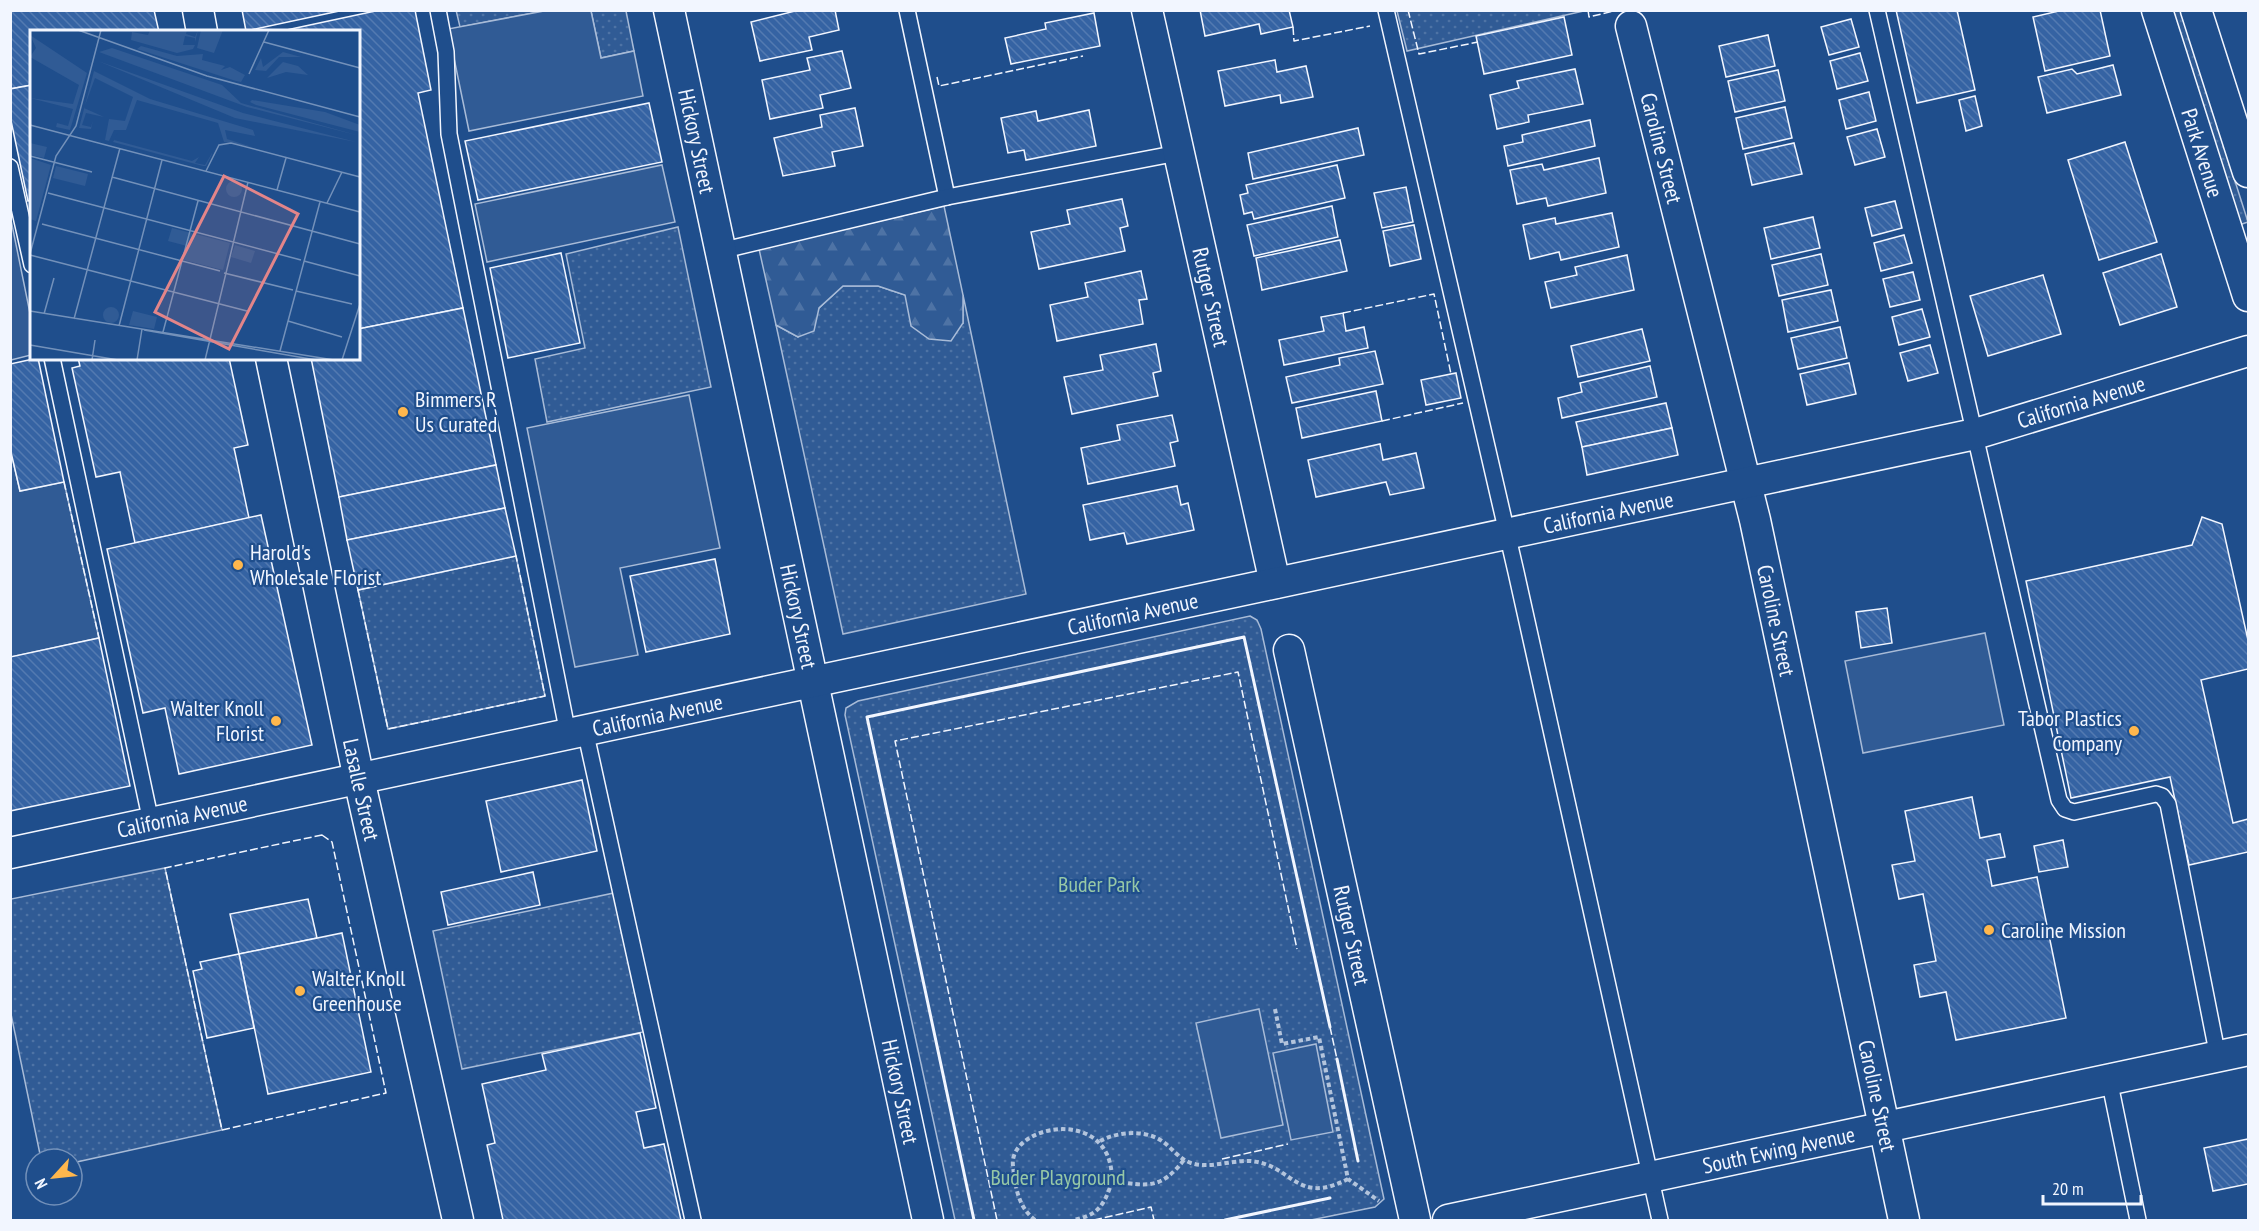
<svg xmlns="http://www.w3.org/2000/svg" width="2259" height="1231" font-family="'PT Sans Narrow',sans-serif">
<style>
.grass{fill:url(#grass-dots);stroke:#a8bbd7;stroke-width:1.5}
.forest{fill:url(#forest-firs);stroke:#a8bbd7;stroke-width:1.5}
.built{fill:#305b95;stroke:#a8bbd7;stroke-width:1.5}
.building{fill:url(#building-back-hatch);stroke:#f2f6ff;stroke-width:1.5}
.lines{fill:none;stroke-linecap:round;stroke-linejoin:round}
.service-casing{stroke:#f2f6ff;stroke-width:18}
.minor-casing{stroke:#f2f6ff;stroke-width:33}
.path{stroke:#b3c4dc;stroke-width:4;stroke-dasharray:4.5 3;stroke-linecap:butt}
.service{stroke:#1f4e8c;stroke-width:15}
.minor{stroke:#1f4e8c;stroke-width:30}
.fence{stroke:#f2f6ff;stroke-width:1.5;stroke-dasharray:8 3;stroke-linecap:butt}
.wall{stroke:#f2f6ff;stroke-width:3}
.poi-dot{fill:#ffb74d;stroke:#1f4e8c;stroke-width:2}
.labels{text-anchor:middle;stroke-width:4.5;stroke-linejoin:round;paint-order:stroke}
.street-label{font-size:22px;fill:#f2f6ff;stroke:#1f4e8c}
.poi-label{font-size:22px;fill:#f2f6ff;stroke:#1f4e8c;text-anchor:start}
.park-label{font-size:22px;fill:#97c8a6;stroke:#1f4e8c}
.inset-road{fill:none;stroke:#7391ba;stroke-width:1.5}
.view{fill:#e38589;fill-opacity:0.15;stroke:#e38589;stroke-width:3}
.inset-edge{fill:none;stroke:#f2f6ff;stroke-width:3}
</style>
<defs>
<pattern id="grass-dots" width="8" height="8" patternUnits="userSpaceOnUse" patternTransform="scale(1.5)"><rect width="8" height="8" fill="#305b95"/><path d="M2 2h.1M6 6h.1" fill="none" stroke="#4e73a5" stroke-width="1.8" stroke-linecap="round"/></pattern>
<pattern id="forest-firs" width="22" height="20" patternUnits="userSpaceOnUse" patternTransform="scale(1.5)"><rect width="22" height="20" fill="#305b95"/><path d="M5 1l3.5 6h-7zM16 11l3.5 6h-7z" fill="#4e73a5"/></pattern>
<pattern id="building-back-hatch" width="6" height="6" patternUnits="userSpaceOnUse" patternTransform="scale(1.5)"><rect width="6" height="6" fill="#3563a3"/><path d="M-1 5l2 2M0 0l6 6M5-1l2 2" fill="none" stroke="#537ab1"/></pattern>
</defs>
<rect width="100%" height="100%" fill="#1f4e8c"/>
<!-- grass -->
<g class="grass">
<path d="M 456,10 L 544,11 L 460,27 Z"/>
<path d="M 1588,10 L 1407,51 L 1397,11 Z"/>
<path d="M 591,11 L 626,11 L 634,51 L 601,58 Z"/>
<path d="M 2170,11 L 2181,11 L 2248,222 L 2239,225 Z"/>
<path d="M 678,227 L 711,387 L 547,422 L 535,359 L 585,348 L 566,254 Z"/>
<path d="M 843,286 L 878,286 L 905,295 L 963,323 L 963,295 L 1026,594 L 843,634 L 776,325 L 798,337 L 819,308 Z"/>
<path d="M 516,556 L 545,696 L 388,729 L 358,590 Z"/>
<path d="M 1250,616 L 1257,620 L 1261,629 L 1384,1199 L 1375,1207 L 1311,1220 L 955,1220 L 845,715 L 846,708 L 858,701 Z"/>
<path d="M 165,868 L 222,1130 L 72,1163 L 72,1159 L 41,1159 L 11,1014 L 11,899 Z"/>
<path d="M 614,893 L 643,1032 L 462,1069 L 433,931 Z"/>
</g>
<!-- forest -->
<path class="forest" d="M 944,206 L 963,295 L 963,323 L 951,341 L 929,339 L 911,326 L 905,295 L 878,286 L 843,286 L 819,308 L 814,331 L 798,337 L 776,325 L 759,249 Z"/>
<!-- built -->
<g class="built">
<path d="M 544,11 L 591,11 L 601,58 L 634,51 L 643,96 L 469,131 L 448,29 Z"/>
<path d="M 662,165 L 675,222 L 487,262 L 475,204 Z"/>
<path d="M 11,220 L 32,323 L 31,355 L 11,360 Z"/>
<path d="M 689,395 L 720,548 L 620,568 L 638,655 L 575,667 L 527,428 Z"/>
<path d="M 10,448 L 20,491 L 64,482 L 99,638 L 11,657 Z"/>
<path d="M 1985,633 L 2004,725 L 1863,753 L 1845,661 Z"/>
<path d="M 1259,1009 L 1283,1125 L 1221,1138 L 1196,1023 Z"/>
<path d="M 1316,1044 L 1333,1132 L 1291,1140 L 1273,1053 Z"/>
</g>
<!-- building -->
<g class="building">
<path d="M 10,10 L 154,10 L 159,32 L 32,32 L 32,85 L 10,89 Z"/>
<path d="M 242,10 L 344,10 L 246,31 Z"/>
<path d="M 380,10 L 415,10 L 431,90 L 418,93 L 463,308 L 358,329 L 358,32 L 277,32 Z"/>
<path d="M 799,10 L 835,10 L 839,30 L 809,37 L 812,50 L 760,61 L 751,22 Z"/>
<path d="M 1200,10 L 1289,10 L 1293,27 L 1261,34 L 1259,24 L 1205,36 Z"/>
<path d="M 1896,10 L 1957,10 L 1975,90 L 1917,103 Z"/>
<path d="M 2063,10 L 2100,10 L 2110,56 L 2045,71 L 2033,17 Z"/>
<path d="M 1094,13 L 1100,46 L 1011,64 L 1005,38 L 1046,29 L 1045,23 Z"/>
<path d="M 1564,17 L 1572,55 L 1484,74 L 1476,36 Z"/>
<path d="M 1851,19 L 1859,47 L 1829,55 L 1821,27 Z"/>
<path d="M 1768,35 L 1775,66 L 1726,77 L 1719,46 Z"/>
<path d="M 842,51 L 851,88 L 820,95 L 823,108 L 770,119 L 762,80 L 810,70 L 807,58 Z"/>
<path d="M 1860,53 L 1868,81 L 1837,89 L 1830,61 Z"/>
<path d="M 1275,60 L 1277,72 L 1306,66 L 1313,97 L 1281,103 L 1280,95 L 1225,106 L 1218,71 Z"/>
<path d="M 2113,65 L 2121,95 L 2047,113 L 2038,77 L 2072,69 L 2077,74 Z"/>
<path d="M 1575,69 L 1583,104 L 1528,115 L 1529,122 L 1497,129 L 1490,95 L 1519,88 L 1517,81 Z"/>
<path d="M 1778,70 L 1785,101 L 1735,112 L 1728,81 Z"/>
<path d="M 32,85 L 32,200 L 28,201 L 10,116 L 10,89 Z"/>
<path d="M 1869,92 L 1876,121 L 1846,129 L 1839,100 Z"/>
<path d="M 1975,96 L 1982,126 L 1966,131 L 1959,100 Z"/>
<path d="M 649,103 L 662,162 L 478,200 L 465,141 Z"/>
<path d="M 1785,107 L 1792,138 L 1743,149 L 1736,118 Z"/>
<path d="M 855,108 L 863,146 L 832,152 L 835,166 L 783,176 L 774,138 L 822,127 L 820,115 Z"/>
<path d="M 1089,110 L 1096,146 L 1026,160 L 1024,150 L 1008,153 L 1001,118 L 1036,111 L 1038,121 Z"/>
<path d="M 1590,120 L 1595,146 L 1508,166 L 1504,146 L 1523,142 L 1522,135 Z"/>
<path d="M 1358,128 L 1364,155 L 1253,179 L 1248,153 Z"/>
<path d="M 1877,129 L 1885,157 L 1855,165 L 1847,137 Z"/>
<path d="M 2125,142 L 2157,242 L 2099,260 L 2068,160 Z"/>
<path d="M 1794,143 L 1802,174 L 1752,185 L 1745,154 Z"/>
<path d="M 1599,158 L 1606,193 L 1548,206 L 1546,198 L 1517,204 L 1510,170 L 1542,164 L 1544,170 Z"/>
<path d="M 1337,165 L 1345,198 L 1254,219 L 1252,212 L 1244,214 L 1240,195 L 1248,193 L 1246,185 Z"/>
<path d="M 1406,187 L 1413,222 L 1382,228 L 1374,193 Z"/>
<path d="M 1122,199 L 1128,226 L 1120,228 L 1125,251 L 1039,269 L 1031,232 L 1070,224 L 1067,210 Z"/>
<path d="M 1895,201 L 1902,228 L 1872,236 L 1865,208 Z"/>
<path d="M 1332,206 L 1338,237 L 1254,256 L 1247,225 Z"/>
<path d="M 1612,213 L 1619,247 L 1561,260 L 1559,252 L 1530,259 L 1523,225 L 1555,218 L 1556,224 Z"/>
<path d="M 1813,217 L 1820,248 L 1771,259 L 1764,228 Z"/>
<path d="M 1414,225 L 1421,259 L 1390,266 L 1383,231 Z"/>
<path d="M 1904,235 L 1912,263 L 1881,271 L 1874,243 Z"/>
<path d="M 1340,240 L 1347,271 L 1262,290 L 1256,258 Z"/>
<path d="M 561,253 L 580,343 L 508,358 L 490,268 Z"/>
<path d="M 1821,254 L 1828,285 L 1779,296 L 1772,265 Z"/>
<path d="M 2161,254 L 2177,307 L 2120,325 L 2103,273 Z"/>
<path d="M 1627,255 L 1634,290 L 1551,308 L 1545,282 L 1577,275 L 1575,267 Z"/>
<path d="M 1141,271 L 1147,299 L 1139,300 L 1143,324 L 1057,341 L 1050,305 L 1088,297 L 1085,283 Z"/>
<path d="M 1913,272 L 1920,300 L 1890,307 L 1883,279 Z"/>
<path d="M 2043,275 L 2061,334 L 1988,356 L 1970,296 Z"/>
<path d="M 1831,290 L 1838,321 L 1788,332 L 1782,300 Z"/>
<path d="M 463,308 L 496,465 L 339,497 L 311,358 L 358,358 L 358,329 Z"/>
<path d="M 1922,309 L 1930,337 L 1899,345 L 1892,317 Z"/>
<path d="M 1343,313 L 1346,331 L 1364,327 L 1368,348 L 1284,365 L 1279,340 L 1324,331 L 1321,317 Z"/>
<path d="M 1840,327 L 1847,358 L 1798,369 L 1791,338 Z"/>
<path d="M 1642,329 L 1650,361 L 1578,377 L 1571,346 Z"/>
<path d="M 1156,344 L 1161,371 L 1153,373 L 1158,396 L 1072,414 L 1064,377 L 1103,370 L 1100,355 Z"/>
<path d="M 1930,345 L 1938,373 L 1908,381 L 1900,353 Z"/>
<path d="M 1375,351 L 1383,384 L 1292,403 L 1286,377 L 1340,365 L 1339,358 Z"/>
<path d="M 38,358 L 64,482 L 20,491 L 10,448 L 10,364 Z"/>
<path d="M 78,358 L 229,358 L 248,445 L 234,448 L 249,518 L 135,543 L 120,472 L 96,477 L 72,368 L 80,366 Z"/>
<path d="M 1849,363 L 1856,394 L 1807,405 L 1800,374 Z"/>
<path d="M 1650,366 L 1657,397 L 1562,418 L 1558,398 L 1582,392 L 1580,383 Z"/>
<path d="M 1456,373 L 1461,398 L 1426,405 L 1421,380 Z"/>
<path d="M 1376,391 L 1382,421 L 1302,438 L 1296,408 Z"/>
<path d="M 1666,403 L 1672,428 L 1582,447 L 1576,422 Z"/>
<path d="M 1172,415 L 1178,441 L 1170,443 L 1175,466 L 1088,484 L 1081,448 L 1120,440 L 1117,425 Z"/>
<path d="M 1672,428 L 1678,455 L 1587,475 L 1582,447 Z"/>
<path d="M 1380,444 L 1383,460 L 1416,453 L 1424,488 L 1390,495 L 1386,482 L 1316,497 L 1308,460 Z"/>
<path d="M 496,465 L 505,508 L 347,540 L 339,497 Z"/>
<path d="M 1177,486 L 1181,505 L 1188,503 L 1194,530 L 1127,544 L 1124,533 L 1090,540 L 1083,505 Z"/>
<path d="M 505,508 L 516,556 L 358,590 L 347,540 Z"/>
<path d="M 261,515 L 312,745 L 179,774 L 165,708 L 143,713 L 107,549 Z"/>
<path d="M 2202,517 L 2222,524 L 2248,640 L 2248,669 L 2201,680 L 2233,823 L 2248,819 L 2248,852 L 2189,865 L 2170,777 L 2071,798 L 2026,581 L 2192,545 Z"/>
<path d="M 715,559 L 730,634 L 646,652 L 630,576 Z"/>
<path d="M 1887,608 L 1892,643 L 1861,648 L 1856,612 Z"/>
<path d="M 99,638 L 130,786 L 10,811 L 10,657 Z"/>
<path d="M 582,780 L 597,851 L 501,872 L 486,801 Z"/>
<path d="M 1972,797 L 1980,838 L 2000,834 L 2005,857 L 1987,860 L 1992,886 L 2037,877 L 2066,1018 L 1956,1040 L 1946,992 L 1920,997 L 1914,965 L 1936,961 L 1923,894 L 1899,899 L 1892,865 L 1915,861 L 1905,811 Z"/>
<path d="M 2063,840 L 2068,867 L 2039,872 L 2034,846 Z"/>
<path d="M 533,872 L 540,905 L 448,925 L 441,892 Z"/>
<path d="M 308,899 L 317,938 L 239,954 L 230,914 Z"/>
<path d="M 342,933 L 371,1072 L 268,1094 L 239,954 Z"/>
<path d="M 239,954 L 254,1028 L 207,1038 L 193,971 L 202,969 L 200,962 Z"/>
<path d="M 640,1033 L 656,1108 L 636,1112 L 644,1148 L 664,1144 L 681,1220 L 503,1220 L 487,1145 L 495,1143 L 482,1084 L 546,1070 L 542,1054 Z"/>
<path d="M 2248,1139 L 2248,1184 L 2213,1191 L 2204,1148 Z"/>
</g>
<g class="lines">
<!-- service casing -->
<g class="service-casing">
<g id="service">
<path d="M 438,10 L 446,52 L 449,134 L 568,734"/>
<path d="M 907,10 L 947,197"/>
<path d="M 1386,10 L 1516,572 L 1660,1220"/>
<path d="M 1877,10 L 2059,800 L 2065,809 L 2074,812 L 2156,794 L 2162,796 L 2168,804 L 2218,1057"/>
<path d="M 10,167 L 32,265"/>
<path d="M 720,251 L 947,197 L 1178,153"/>
<path d="M 52,358 L 151,822"/>
<path d="M 585,730 L 693,1220"/>
<path d="M 2109,1079 L 2138,1220"/>
</g>
</g>
<!-- minor casing -->
<g class="minor-casing">
<g id="minor">
<path d="M 198,10 L 202,32"/>
<path id="s1" d="M 669,10 L 928,1220"/>
<path id="s2" d="M 1147,10 L 1275,583"/>
<path id="s3" d="M 2157,10 L 2248,296"/>
<path d="M 2196,10 L 2248,172"/>
<path id="s4" d="M 1631,26 L 1755,520 L 1904,1220"/>
<path id="s5" d="M 271,358 L 359,779 L 458,1220"/>
<path id="s6" d="M 1289,650 L 1415,1220"/>
<path id="s7" d="M 10,853 L 1975,434 L 2248,351"/>
<path id="s8" d="M 1448,1220 L 2248,1050"/>
</g>
</g>
<!-- path -->
<g class="path">
<path d="M 1275,1009 L 1282,1044 L 1319,1037 L 1348,1179 L 1379,1201"/>
<path d="M 1100,1141 C 1117,1132 1144,1129 1162,1141 C 1172,1148 1179,1159 1191,1163 C 1210,1169 1231,1160 1251,1161 C 1293,1165 1296,1206 1348,1179"/>
<path d="M 1113,1181 C 1148,1186 1160,1190 1184,1160"/>
<path d="M 1035,1220 C 1018,1207 1015,1186 1013,1166 C 1008,1128 1096,1108 1110,1163 C 1112,1172 1113,1180 1109,1190 C 1102,1209 1094,1216 1073,1220"/>
</g>
<!-- service -->
<use href="#service" class="service"/>
<!-- minor -->
<use href="#minor" class="minor"/>
<!-- fence -->
<g class="fence">
<path d="M 1408,10 L 1419,54 L 1478,42"/>
<path d="M 1580,10 L 1580,11"/>
<path d="M 1588,10 L 1589,17 L 1618,10"/>
<path d="M 1293,27 L 1294,41 L 1370,26"/>
<path d="M 937,77 L 939,86 L 1083,56"/>
<path d="M 1343,313 L 1434,294 L 1451,374"/>
<path d="M 1382,421 L 1463,403"/>
<path d="M 64,482 L 99,638"/>
<path d="M 358,590 L 388,729 L 545,696 L 516,556"/>
<path d="M 322,835 L 332,842 L 386,1093 L 222,1130 L 165,868 Z"/>
<path d="M 1330,1027 L 1337,1059"/>
<path d="M 1222,1159 L 1288,1144"/>
<path d="M 997,1220 L 895,741 L 1238,672 L 1297,949"/>
<path d="M 1094,1220 L 1151,1207 L 1154,1220"/>
</g>
<!-- wall -->
<g class="wall">
<path d="M 1337,1059 L 1358,1161"/>
<path d="M 974,1220 L 867,717 L 1244,637 L 1330,1027"/>
<path d="M 1225,1220 L 1330,1198"/>
</g>
</g>
<!-- markers -->
<g class="poi-dot">
<circle cx="403" cy="412" r="6"/>
<circle cx="238" cy="565" r="6"/>
<circle cx="276" cy="721" r="6"/>
<circle cx="2134" cy="731" r="6"/>
<circle cx="1989" cy="930" r="6"/>
<circle cx="300" cy="991" r="6"/>
</g>
<g class="labels">
<!-- street labels -->
<g class="street-label">
<text dy="8" stroke="none"><textPath href="#s1" startOffset="134">Hickory Street</textPath></text>
<text dy="8" stroke="none"><textPath href="#s4" startOffset="126">Caroline Street</textPath></text>
<text dy="8" stroke="none"><textPath href="#s3" startOffset="150">Park Avenue</textPath></text>
<text dy="8" stroke="none"><textPath href="#s2" startOffset="294">Rutger Street</textPath></text>
<text dy="8" stroke="none"><textPath href="#s7" startOffset="2120">California Avenue</textPath></text>
<text dy="8" stroke="none"><textPath href="#s7" startOffset="1634">California Avenue</textPath></text>
<text dy="8" stroke="none"><textPath href="#s7" startOffset="1148">California Avenue</textPath></text>
<text dy="8" stroke="none"><textPath href="#s1" startOffset="620">Hickory Street</textPath></text>
<text dy="8" stroke="none"><textPath href="#s4" startOffset="612">Caroline Street</textPath></text>
<text dy="8" stroke="none"><textPath href="#s7" startOffset="662">California Avenue</textPath></text>
<text dy="8" stroke="none"><textPath href="#s5" startOffset="441">Lasalle Street</textPath></text>
<text dy="8" stroke="none"><textPath href="#s7" startOffset="176">California Avenue</textPath></text>
<text dy="8" stroke="none"><textPath href="#s6" startOffset="292">Rutger Street</textPath></text>
<text dy="8" stroke="none"><textPath href="#s1" startOffset="1106">Hickory Street</textPath></text>
<text dy="8" stroke="none"><textPath href="#s4" startOffset="1098">Caroline Street</textPath></text>
<text dy="8" stroke="none"><textPath href="#s8" startOffset="338">South Ewing Avenue</textPath></text>
</g>
<!-- poi labels -->
<g class="poi-label">
<text x="415" y="407">Bimmers R<tspan x="415" dy="25">Us Curated</tspan></text>
<text x="250" y="560">Harold's<tspan x="250" dy="25">Wholesale Florist</tspan></text>
<text x="264" y="716" text-anchor="end">Walter Knoll<tspan x="264" dy="25">Florist</tspan></text>
<text x="2122" y="726" text-anchor="end">Tabor Plastics<tspan x="2122" dy="25">Company</tspan></text>
<text x="2001" y="938">Caroline Mission</text>
<text x="312" y="986">Walter Knoll<tspan x="312" dy="25">Greenhouse</tspan></text>
</g>
<!-- park labels -->
<g class="park-label">
<text x="1099" y="892">Buder Park</text>
<text x="1058" y="1185">Buder Playground</text>
</g>
</g>
<!-- overview -->
<g transform="translate(30 30)">
<rect width="330" height="330" fill="#1f4e8c"/>
<path d="M 120,0 L 157,0 L 156,4 L 165,7 L 168,0 L 165,12 L 165,8 L 155,6 L 153,15 L 165,15 L 163,19 L 147,23 L 101,10 L 102,2 L 118,5 ZM 171,0 L 193,0 L 184,23 L 167,18 ZM 0,5 L 57,43 L 40,100 L 26,97 L 27,93 L 38,96 L 43,79 L 0,68 L 43,74 L 49,55 L 0,27 L 6,18 ZM 111,16 L 147,26 L 173,24 L 172,30 L 195,36 L 191,40 L 200,37 L 215,45 L 211,52 L 206,51 L 107,19 ZM 82,18 L 192,55 L 211,73 L 330,106 L 217,77 L 69,22 ZM 68,31 L 213,83 L 326,112 L 205,88 ZM 253,32 L 268,36 L 278,45 L 256,42 L 237,48 ZM 64,41 L 120,69 L 223,100 L 225,106 L 195,100 L 197,109 L 222,117 L 194,112 L 188,93 L 107,70 L 96,100 L 84,100 L 79,111 L 75,110 L 79,89 L 95,91 L 103,67 L 65,48 L 54,78 L 74,87 L 56,83 L 52,95 L 61,97 L 63,90 L 61,99 L 49,98 ZM 222,70 L 295,82 L 330,95 L 330,102 L 226,75 L 220,72 ZM 88,103 L 84,110 L 162,131 L 169,127 L 165,133 L 175,135 L 182,123 L 182,124 L 176,136 L 173,136 L 83,112 ZM 0,113 L 17,117 L 14,128 L 0,125 ZM 0,128 L 21,135 L 6,191 L 0,189 ZM 26,136 L 58,144 L 55,156 L 23,148 ZM196 159a8 8 0 1 1 16 0a8 8 0 1 1-16 0ZM 142,198 L 200,213 L 193,240 L 154,230 L 157,216 L 138,211 ZM 205,215 L 225,221 L 221,233 L 201,227 ZM73 285a8 8 0 1 1 16 0a8 8 0 1 1-16 0ZM 103,281 L 127,287 L 124,299 L 99,295 Z" fill="#305b95"/>
<path d="M 253,22 L 271,27 L 249,27 L 236,41 L 225,40 L 231,28 L 233,37 Z" fill="#305b95"/>
<path class="inset-road" d="M 48,0 L 177,46 L 330,87M 234,12 L 330,38M 219,44 L 239,0M 0,95 L 330,182M 0,126 L 62,142M 176,141 L 189,115 L 201,113 L 330,147M 82,147 L 330,214M 247,160 L 256,128M 18,163 L 271,230M 297,173 L 312,142M 12,194 L 190,241M 0,224 L 26,126 L 46,96 L 71,0M 0,225 L 217,281M 274,231 L 330,246M 194,243 L 263,260M 266,261 L 322,274M 0,281 L 304,330M 14,284 L 24,248M 44,289 L 90,118M 258,291 L 312,307M 89,296 L 132,130M 114,300 L 286,330M 133,302 L 168,171M 0,315 L 88,330M 250,321 L 290,172M 62,330 L 65,310M 107,330 L 112,299M 175,330 L 218,152M 312,330 L 330,274"/>
<path class="view" d="M 194,146 L 268,184 L 199,319 L 125,282 Z"/>
<rect width="330" height="330" class="inset-edge"/>
</g>
<!-- border -->
<rect width="2259" height="1231" fill="none" stroke="#f2f6ff" stroke-width="24"/>
<!-- north arrow -->
<g transform="translate(54 1177) rotate(243)"><circle r="28" fill="#1f4e8c" stroke="#7391ba" stroke-width="1.5"/>
<path d="M0-4.5L10 22L0 15L-10 22Z" fill="#ffb74d"/>
<text y="-9" font-size="16" font-weight="bold" text-anchor="middle" fill="#f2f6ff">N</text>
</g>
<!-- scale -->
<path d="M2043 1195v9h98v-9" fill="none" stroke="#f2f6ff" stroke-width="3"/>
<text x="2052" y="1195" font-size="18" fill="#f2f6ff" stroke="#1f4e8c" stroke-width="4.5" paint-order="stroke">20 m</text>
</svg>
